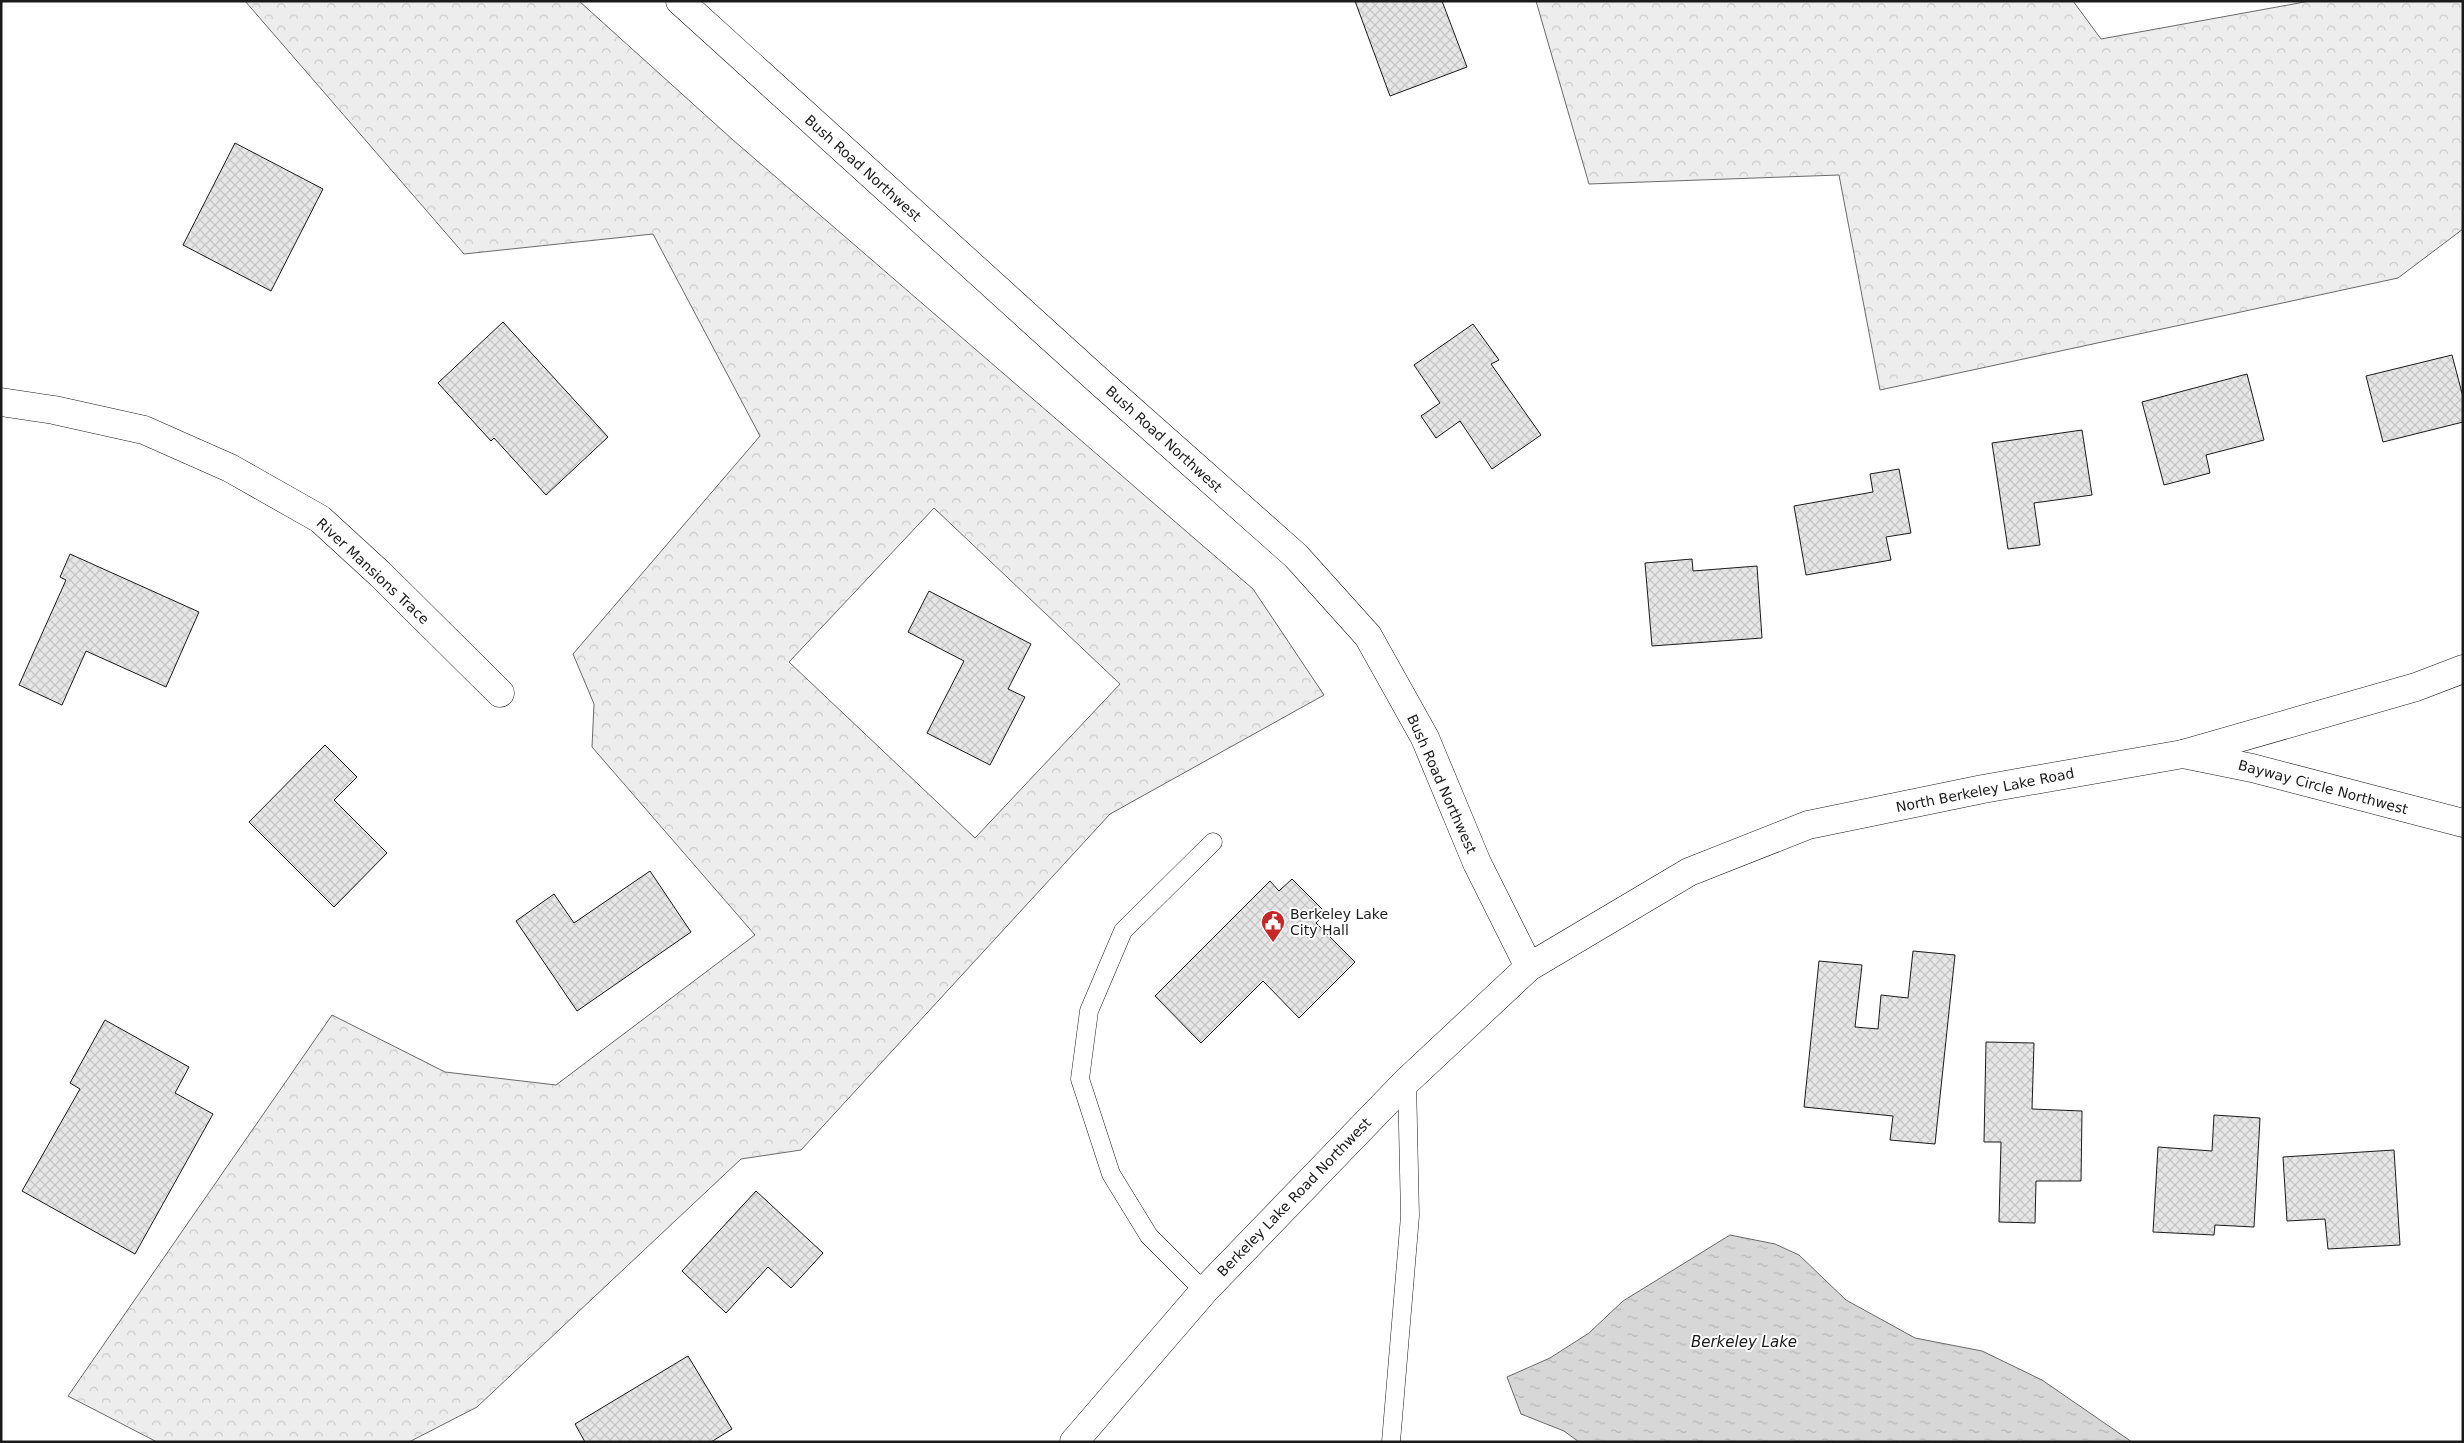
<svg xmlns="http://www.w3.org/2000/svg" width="2464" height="1443" font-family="'DejaVu Sans',sans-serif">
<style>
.forest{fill:url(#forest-crowns);stroke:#6a6a6a;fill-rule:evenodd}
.water{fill:url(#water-ripples);stroke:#6a6a6a}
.building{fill:url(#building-cross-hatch);stroke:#1a1a1a}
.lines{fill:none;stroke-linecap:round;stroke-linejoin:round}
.service-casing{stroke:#1a1a1a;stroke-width:19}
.minor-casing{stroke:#1a1a1a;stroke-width:29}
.tertiary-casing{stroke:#1a1a1a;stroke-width:29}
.service{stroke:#fff;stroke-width:18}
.minor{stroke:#fff;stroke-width:28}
.tertiary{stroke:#fff;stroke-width:28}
.labels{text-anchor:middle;stroke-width:4;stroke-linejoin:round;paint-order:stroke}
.street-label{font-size:14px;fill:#1a1a1a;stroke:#fff}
.poi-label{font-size:14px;fill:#1a1a1a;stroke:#fff;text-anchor:start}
.water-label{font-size:15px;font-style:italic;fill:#1a1a1a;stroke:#fff}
</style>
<defs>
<pattern id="forest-crowns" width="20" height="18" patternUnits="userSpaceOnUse" patternTransform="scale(1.25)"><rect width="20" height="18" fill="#ededed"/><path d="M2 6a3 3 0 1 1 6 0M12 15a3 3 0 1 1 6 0" fill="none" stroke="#cbcbcb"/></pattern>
<pattern id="water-ripples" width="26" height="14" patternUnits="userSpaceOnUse" patternTransform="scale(1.25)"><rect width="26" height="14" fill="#d7d7d7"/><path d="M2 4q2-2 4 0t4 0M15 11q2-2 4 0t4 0" fill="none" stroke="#b8b8b8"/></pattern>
<pattern id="building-cross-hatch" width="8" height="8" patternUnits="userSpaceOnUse" patternTransform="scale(1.25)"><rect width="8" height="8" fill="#e6e6e6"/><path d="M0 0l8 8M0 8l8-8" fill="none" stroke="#c5c5c5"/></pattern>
</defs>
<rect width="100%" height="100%" fill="#fff"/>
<!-- forest -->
<g class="forest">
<path d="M 245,1 L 579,1 L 733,140 L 1253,589 L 1324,695 L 1110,814 L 801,1150 L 741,1159 L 477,1407 L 409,1442 L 157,1442 L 68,1396 L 332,1015 L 445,1072 L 556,1085 L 755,935 L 592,747 L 594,704 L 573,654 L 760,436 L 653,234 L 464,254 ZM 934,508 L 1120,684 L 975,838 L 789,662 Z"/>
<path d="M 1536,1 L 2073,1 L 2101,39 L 2310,1 L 2463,1 L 2463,229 L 2398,278 L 1880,390 L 1839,175 L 1589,184 Z"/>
</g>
<!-- water -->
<path class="water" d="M 1730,1235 L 1775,1244 L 1799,1255 L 1846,1300 L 1915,1338 L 1982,1351 L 2042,1380 L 2132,1442 L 1579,1442 L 1564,1431 L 1521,1414 L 1507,1377 L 1550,1358 L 1589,1333 L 1623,1301 Z"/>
<!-- building -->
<g class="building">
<path d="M 1355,1 L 1442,1 L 1467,67 L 1390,96 Z"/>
<path d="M 235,143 L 323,189 L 271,291 L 183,245 Z"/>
<path d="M 503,322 L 608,437 L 546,495 L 494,438 L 491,441 L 438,383 Z"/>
<path d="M 1473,324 L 1499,360 L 1491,364 L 1541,435 L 1492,469 L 1460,421 L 1436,438 L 1421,416 L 1440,403 L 1414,365 Z"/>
<path d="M 2452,355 L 2463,397 L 2463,422 L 2383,442 L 2366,376 Z"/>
<path d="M 2247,374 L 2264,440 L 2206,455 L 2210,473 L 2164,485 L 2142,402 Z"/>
<path d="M 2082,430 L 2092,495 L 2034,503 L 2040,545 L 2008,549 L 1992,443 Z"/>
<path d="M 1899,469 L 1911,533 L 1886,537 L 1891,560 L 1806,575 L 1794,506 L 1873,492 L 1870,474 Z"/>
<path d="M 70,554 L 199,612 L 166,687 L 86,651 L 62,705 L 19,685 L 66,580 L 60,577 Z"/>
<path d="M 1692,559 L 1693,571 L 1757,566 L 1762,638 L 1652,646 L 1645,563 Z"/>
<path d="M 929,591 L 1031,644 L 1008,689 L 1025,697 L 990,765 L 927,733 L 964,661 L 908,632 Z"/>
<path d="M 325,745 L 357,777 L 334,800 L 387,853 L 334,907 L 249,822 Z"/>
<path d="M 650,871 L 691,932 L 577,1011 L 516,921 L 554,894 L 574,923 Z"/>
<path d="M 1292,879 L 1326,913 L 1316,923 L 1355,962 L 1299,1018 L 1263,981 L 1201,1043 L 1155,996 L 1270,881 L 1279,891 Z"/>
<path d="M 1913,951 L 1955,955 L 1935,1144 L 1890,1140 L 1893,1116 L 1804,1107 L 1819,961 L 1862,965 L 1855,1027 L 1878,1029 L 1881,995 L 1908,998 Z"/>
<path d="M 105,1020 L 189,1067 L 175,1093 L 213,1114 L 135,1254 L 22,1191 L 80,1089 L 70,1083 Z"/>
<path d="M 1986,1042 L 2034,1043 L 2032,1109 L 2082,1111 L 2081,1181 L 2036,1181 L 2035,1223 L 1999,1222 L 2001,1142 L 1984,1142 Z"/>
<path d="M 2214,1115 L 2260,1118 L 2254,1227 L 2215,1225 L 2214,1235 L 2153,1232 L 2158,1147 L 2212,1151 Z"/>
<path d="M 2394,1150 L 2400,1245 L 2328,1249 L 2325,1219 L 2287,1221 L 2283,1157 Z"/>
<path d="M 756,1191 L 823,1253 L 791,1288 L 768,1267 L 726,1313 L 682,1271 Z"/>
<path d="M 688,1356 L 732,1429 L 711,1442 L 585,1442 L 575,1424 Z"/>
</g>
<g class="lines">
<!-- service casing -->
<g class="service-casing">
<g id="service">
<path d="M 1204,1291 L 1149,1236 L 1111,1174 L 1080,1079 L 1089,1011 L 1123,931 L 1213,842"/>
<path d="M 1391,1442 L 1410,1216 L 1407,1081"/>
</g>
</g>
<!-- minor casing -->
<g class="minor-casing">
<g id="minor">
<path d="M 1,402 L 54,410 L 144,430 L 230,468 L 320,519 L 380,574 L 500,693"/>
<path d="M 2183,754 L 2252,768 L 2463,823"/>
</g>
</g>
<!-- tertiary casing -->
<g class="tertiary-casing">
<g id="tertiary">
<path d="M 680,1 L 1101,383 L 1296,556 L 1368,636 L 1425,738 L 1477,863 L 1529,967"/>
<path d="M 1074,1442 L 1204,1291 L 1407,1081 L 1529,967 L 1689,872 L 1808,825 L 1983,789 L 2183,754 L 2416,687 L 2463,669"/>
</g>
</g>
<!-- service -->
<use href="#service" class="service"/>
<!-- minor -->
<use href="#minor" class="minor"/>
<!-- tertiary -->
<use href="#tertiary" class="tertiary"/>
</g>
<!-- icons -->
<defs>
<g id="civic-pin" transform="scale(1.25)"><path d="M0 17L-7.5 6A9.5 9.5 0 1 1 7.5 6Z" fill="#c62828" stroke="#fff"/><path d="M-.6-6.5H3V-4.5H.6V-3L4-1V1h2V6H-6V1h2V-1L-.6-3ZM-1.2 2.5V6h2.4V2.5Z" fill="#fff"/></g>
</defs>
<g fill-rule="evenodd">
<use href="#civic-pin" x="1273" y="922"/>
</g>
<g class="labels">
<!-- street labels -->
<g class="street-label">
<text transform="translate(863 168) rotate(42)" y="5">Bush Road Northwest</text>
<text transform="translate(1164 439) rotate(42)" y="5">Bush Road Northwest</text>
<text transform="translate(373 571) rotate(43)" y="5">River Mansions Trace</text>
<text transform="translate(1442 784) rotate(66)" y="5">Bush Road Northwest</text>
<text transform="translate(2323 787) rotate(15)" y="5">Bayway Circle Northwest</text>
<text transform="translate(1985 790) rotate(-11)" y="5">North Berkeley Lake Road</text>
<text transform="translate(1294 1197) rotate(-46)" y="5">Berkeley Lake Road Northwest</text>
</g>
<!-- poi labels -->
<g class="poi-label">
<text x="1290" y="919">Berkeley Lake<tspan x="1290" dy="16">City Hall</tspan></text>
</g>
<!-- water labels -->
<g class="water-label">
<text x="1744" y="1347">Berkeley Lake</text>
</g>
</g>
<!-- border -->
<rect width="2464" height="1443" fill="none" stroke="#1a1a1a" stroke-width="5"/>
</svg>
